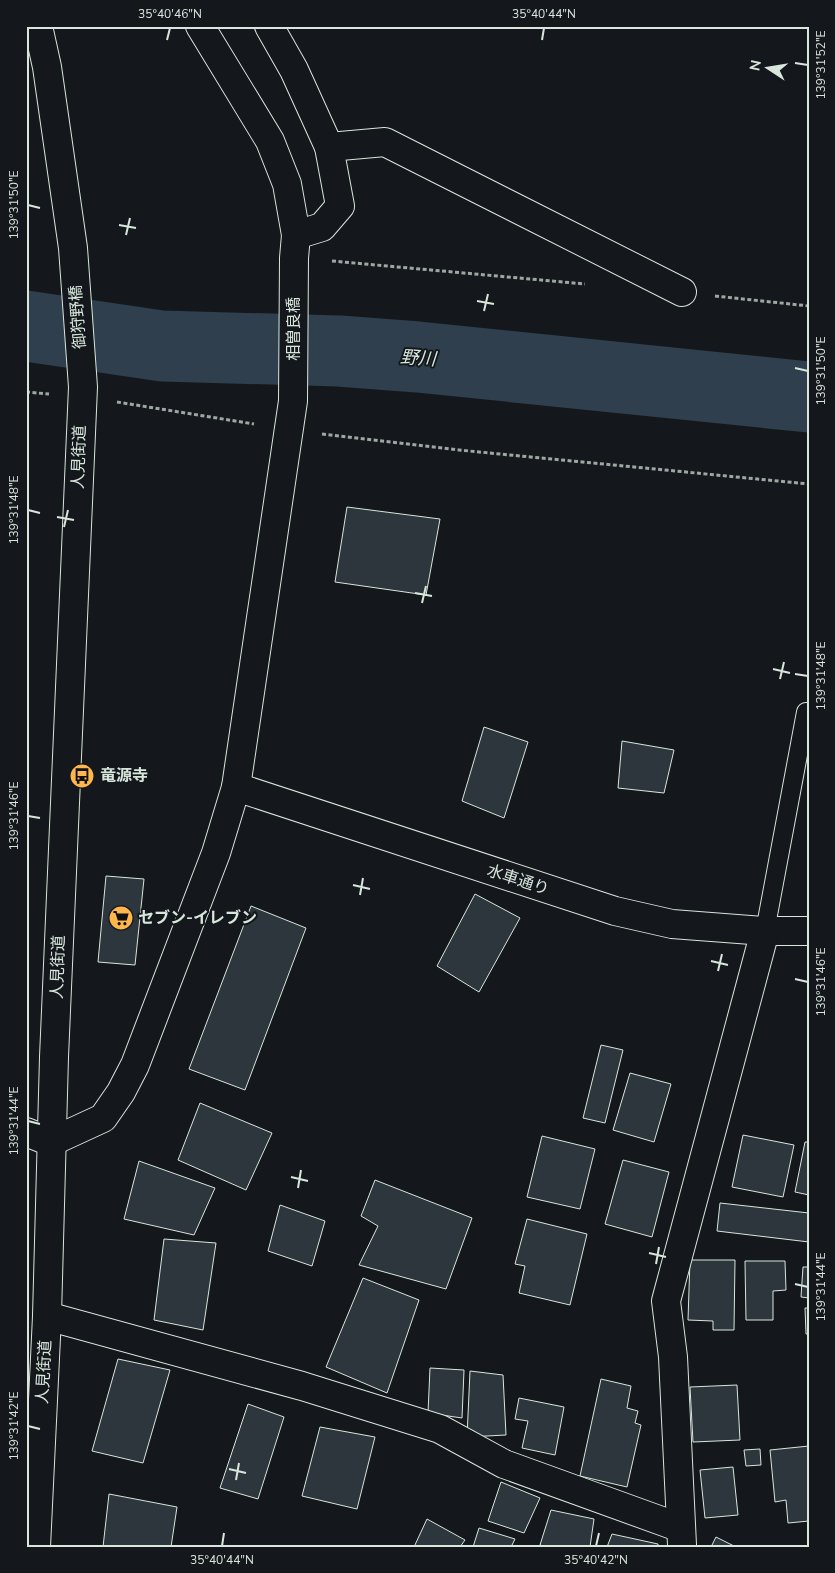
<svg xmlns="http://www.w3.org/2000/svg" width="835" height="1573" font-family="'Nunito Sans','Noto Sans JP',sans-serif">
  <style>
    .lines { fill: none; stroke-linecap: round; stroke-linejoin: round }
    .river { stroke: #2f3f4d; stroke-width: 71 }
    .building { fill: #2c363c; stroke: #d8e6dc }
    .service-casing { stroke: #d8e6dc; stroke-width: 20 }
    .minor-casing { stroke: #d8e6dc; stroke-width: 30 }
    .secondary-casing { stroke: #d8e6dc; stroke-width: 30 }
    .path { stroke: #9da8a2; stroke-width: 3; stroke-dasharray: 4 2.5; stroke-linecap: butt }
    .service { stroke: #14181c; stroke-width: 18 }
    .minor { stroke: #14181c; stroke-width: 28 }
    .secondary { stroke: #14181c; stroke-width: 28 }
    .ticks { fill: none; stroke: #d8e6dc; stroke-width: 2 }
    .labels { text-anchor: middle; dominant-baseline: central; stroke-width: 4; stroke-linejoin: round; paint-order: stroke }
    .street-label { font-size: 16px; fill: #d8e6dc; stroke: #14181c }
    .poi-label { font-size: 16px; font-weight: bold; fill: #d8e6dc; stroke: #14181c; text-anchor: start }
    .water-label { font-size: 18px; font-style: italic; fill: #d8e6dc; stroke: #14181c }
    .neatline { fill: none; stroke: #d8e6dc; stroke-width: 2 }
    .ticks-label { font-size: 12px; text-anchor: middle; fill: #d8e6dc }
  </style>
  <rect width="100%" height="100%" fill="#14181c"/>
  <g class="lines">
    <!-- river -->
    <path class="river" d="M26 326 162 346 339 351 418 357 809 397"/>
  </g>
  <!-- building -->
  <g class="building">
    <path d="M347 507 440 519 426 595 335 582Z"/>
    <path d="M484 727 528 742 504 818 462 801Z"/>
    <path d="M622 741 674 750 664 793 618 788Z"/>
    <path d="M106 876 144 879 135 965 98 962Z"/>
    <path d="M475 894 520 918 479 992 437 966Z"/>
    <path d="M251 906 306 928 245 1090 189 1069Z"/>
    <path d="M601 1045 623 1050 605 1123 583 1118Z"/>
    <path d="M630 1073 671 1084 654 1142 613 1130Z"/>
    <path d="M200 1103 272 1133 246 1190 178 1160Z"/>
    <path d="M743 1135 794 1145 783 1197 732 1187Z"/>
    <path d="M542 1136 595 1149 580 1209 527 1197Z"/>
    <path d="M805 1142H809V1195L795 1192Z"/>
    <path d="M623 1160 669 1172 652 1237 605 1224Z"/>
    <path d="M139 1161 215 1188 194 1235 124 1219Z"/>
    <path d="M375 1180 472 1218 446 1289 359 1265 378 1226 361 1216Z"/>
    <path d="M720 1203 809 1213V1242L717 1231Z"/>
    <path d="M280 1205 325 1221 312 1266 268 1251Z"/>
    <path d="M527 1219 587 1234 570 1305 519 1293 525 1266 515 1264Z"/>
    <path d="M164 1239 216 1243 203 1330 154 1320Z"/>
    <path d="M690 1260H735L734 1330H713V1321L688 1320Z"/>
    <path d="M745 1261H785L786 1290 773 1291V1320H746Z"/>
    <path d="M803 1267H809V1298L801 1297Z"/>
    <path d="M363 1278 419 1300 387 1393 326 1367Z"/>
    <path d="M805 1308H809V1334H806Z"/>
    <path d="M118 1359 170 1370 143 1463 92 1451Z"/>
    <path d="M430 1368 464 1370 462 1418 428 1413Z"/>
    <path d="M470 1371 503 1375 506 1435 467 1437Z"/>
    <path d="M601 1379 631 1386 627 1408 638 1411 635 1423 641 1425 627 1487 580 1476Z"/>
    <path d="M737 1385 740 1440 693 1442 690 1387Z"/>
    <path d="M519 1398 564 1407 555 1455 522 1448 528 1421 515 1419Z"/>
    <path d="M248 1404 284 1417 258 1499 220 1488Z"/>
    <path d="M320 1427 375 1437 357 1509 302 1496Z"/>
    <path d="M809 1446V1521L788 1523 786 1500 775 1502 770 1450Z"/>
    <path d="M760 1449 761 1465 746 1466 744 1450Z"/>
    <path d="M733 1467 738 1515 705 1518 700 1470Z"/>
    <path d="M501 1482 540 1498 524 1533 488 1521Z"/>
    <path d="M109 1494 177 1507 171 1547H103Z"/>
    <path d="M551 1510 594 1519 590 1547H547L540 1545Z"/>
    <path d="M427 1519 465 1540 460 1547H414Z"/>
    <path d="M479 1528 515 1539 511 1547H473Z"/>
    <path d="M612 1534 658 1544V1547H607Z"/>
    <path d="M716 1537 736 1547H711Z"/>
  </g>
  <g class="lines">
    <defs>
      <path id="service" d="M765 931 806 712H809"/>
      <g id="minor">
        <path d="M269 26 294 70 329 147 340 206 322 227 296 235"/>
        <path d="M329 147 385 142 682 292"/>
        <path d="M236 787 615 911 672 924 765 931H809"/>
        <path d="M26 1132 51 1142 103 1118 121 1092 135 1065 216 853 236 787 293 401 294 258 296 235 287 184 270 141 200 26"/>
        <path d="M47 1316 302 1386 440 1429 504 1464 681 1528"/>
        <path d="M682 1545 673 1357 666 1301 765 931"/>
      </g>
      <path id="secondary" d="M36 1547 47 1316 54 1057 83 387 73 248 47 67 38 26"/>
    </defs>
    <!-- service casing -->
    <use href="#service" class="service-casing"/>
    <!-- minor casing -->
    <use href="#minor" class="minor-casing"/>
    <!-- secondary casing -->
    <use href="#secondary" class="secondary-casing"/>
    <!-- path -->
    <g class="path">
      <path d="M332 261 585 284"/>
      <path d="M715 296 809 306"/>
      <path d="M26 392 49 394"/>
      <path d="M117 402 254 424"/>
      <path d="M322 434 459 450 809 484"/>
    </g>
    <!-- service -->
    <use href="#service" class="service"/>
    <!-- minor -->
    <use href="#minor" class="minor"/>
    <!-- secondary -->
    <use href="#secondary" class="secondary"/>
  </g>
  <!-- ticks -->
  <path class="ticks" d="M167 40 170 28M542 40 544 28M795 63 808 65M28 205 40 208M119 225 136 228M126 235 130 218M477 301 494 304M484 311 488 294M795 368 808 371M28 510 40 513M57 517 74 520M64 527 68 510M415 593 432 596M422 603 426 586M773 669 790 673M795 674 808 676M780 679 784 662M28 816 40 818M353 885 370 889M360 895 363 878M711 961 728 965M718 971 722 954M795 979 808 982M28 1121 40 1124M291 1177 308 1181M298 1188 301 1170M649 1253 666 1257M656 1264 659 1247M795 1284 808 1287M28 1426 40 1429M229 1469 246 1473M236 1480 239 1463M222 1546 224 1533M596 1546 599 1533"/>
  <!-- icons -->
  <defs>
    <symbol id="bus-disc" viewBox="-11 -11 22 22"><circle r="9.5" fill="#ffb74d" stroke="#14181c"/><path d="M-5-6H5V4H4V6H2V4H-2V6H-4V4H-5ZM-3.5-4V0h7V-4ZM-3.5 1.2v1.5H-2V1.2ZM2 1.2v1.5H3.5V1.2Z" fill="#111"/></symbol>
    <symbol id="supermarket-disc" viewBox="-11 -11 22 22"><circle r="9.5" fill="#ffb74d" stroke="#14181c"/><path d="M-6-5.5h2.5l.6 2H6L4.5 2H-2.5L-4.4-4H-6ZM-1.5 3.2a1.3 1.3 0 1 0 .1 0ZM3 3.2a1.3 1.3 0 1 0 .1 0Z" fill="#111"/></symbol>
  </defs>
  <g fill-rule="evenodd">
    <use href="#bus-disc" x="68" y="762" width="28" height="28"/>
    <use href="#supermarket-disc" x="107" y="904" width="28" height="28"/>
  </g>
  <g class="labels">
    <!-- street labels -->
    <g class="street-label">
      <text transform="translate(78 317) rotate(-94)">御狩野橋</text>
      <text transform="translate(294 329) rotate(-90)">相曽良橋</text>
      <text transform="translate(79 457) rotate(-88)">人見街道</text>
      <text transform="translate(518 880) rotate(18)">水車通り</text>
      <text transform="translate(58 967) rotate(-88)">人見街道</text>
      <text transform="translate(44 1372) rotate(-87)">人見街道</text>
    </g>
    <!-- poi labels -->
    <g class="poi-label">
      <text x="100" y="776">竜源寺</text>
      <text x="138" y="918">セブン-イレブン</text>
    </g>
    <!-- water labels -->
    <g class="water-label">
      <text transform="translate(418 358) rotate(4)">野川</text>
    </g>
  </g>
  <!-- border -->
  <rect width="835" height="1573" fill="none" stroke="#14181c" stroke-width="55"/>
  <!-- north arrow -->
  <g transform="translate(768 68) rotate(282)" stroke="#14181c" stroke-width="4" paint-order="stroke">
  <path d="M0-4L9 19L0 12L-9 19Z" fill="#d8e6dc"/>
  <text y="-8" font-size="14" font-weight="bold" text-anchor="middle" fill="#d8e6dc">N</text>
  </g>
  <rect x="28" y="28" width="780" height="1518" class="neatline"/>
  <g class="ticks-label">
    <text x="170" y="18">35°40'46"N</text>
    <text x="544" y="18">35°40'44"N</text>
    <text transform="translate(821 65) rotate(-90)" y="4">139°31'52"E</text>
    <text transform="translate(14 205) rotate(-90)" y="4">139°31'50"E</text>
    <text transform="translate(821 371) rotate(-90)" y="4">139°31'50"E</text>
    <text transform="translate(14 510) rotate(-90)" y="4">139°31'48"E</text>
    <text transform="translate(821 676) rotate(-90)" y="4">139°31'48"E</text>
    <text transform="translate(14 816) rotate(-90)" y="4">139°31'46"E</text>
    <text transform="translate(821 982) rotate(-90)" y="4">139°31'46"E</text>
    <text transform="translate(14 1121) rotate(-90)" y="4">139°31'44"E</text>
    <text transform="translate(821 1287) rotate(-90)" y="4">139°31'44"E</text>
    <text transform="translate(14 1426) rotate(-90)" y="4">139°31'42"E</text>
    <text x="222" y="1564">35°40'44"N</text>
    <text x="596" y="1564">35°40'42"N</text>
  </g>
</svg>
